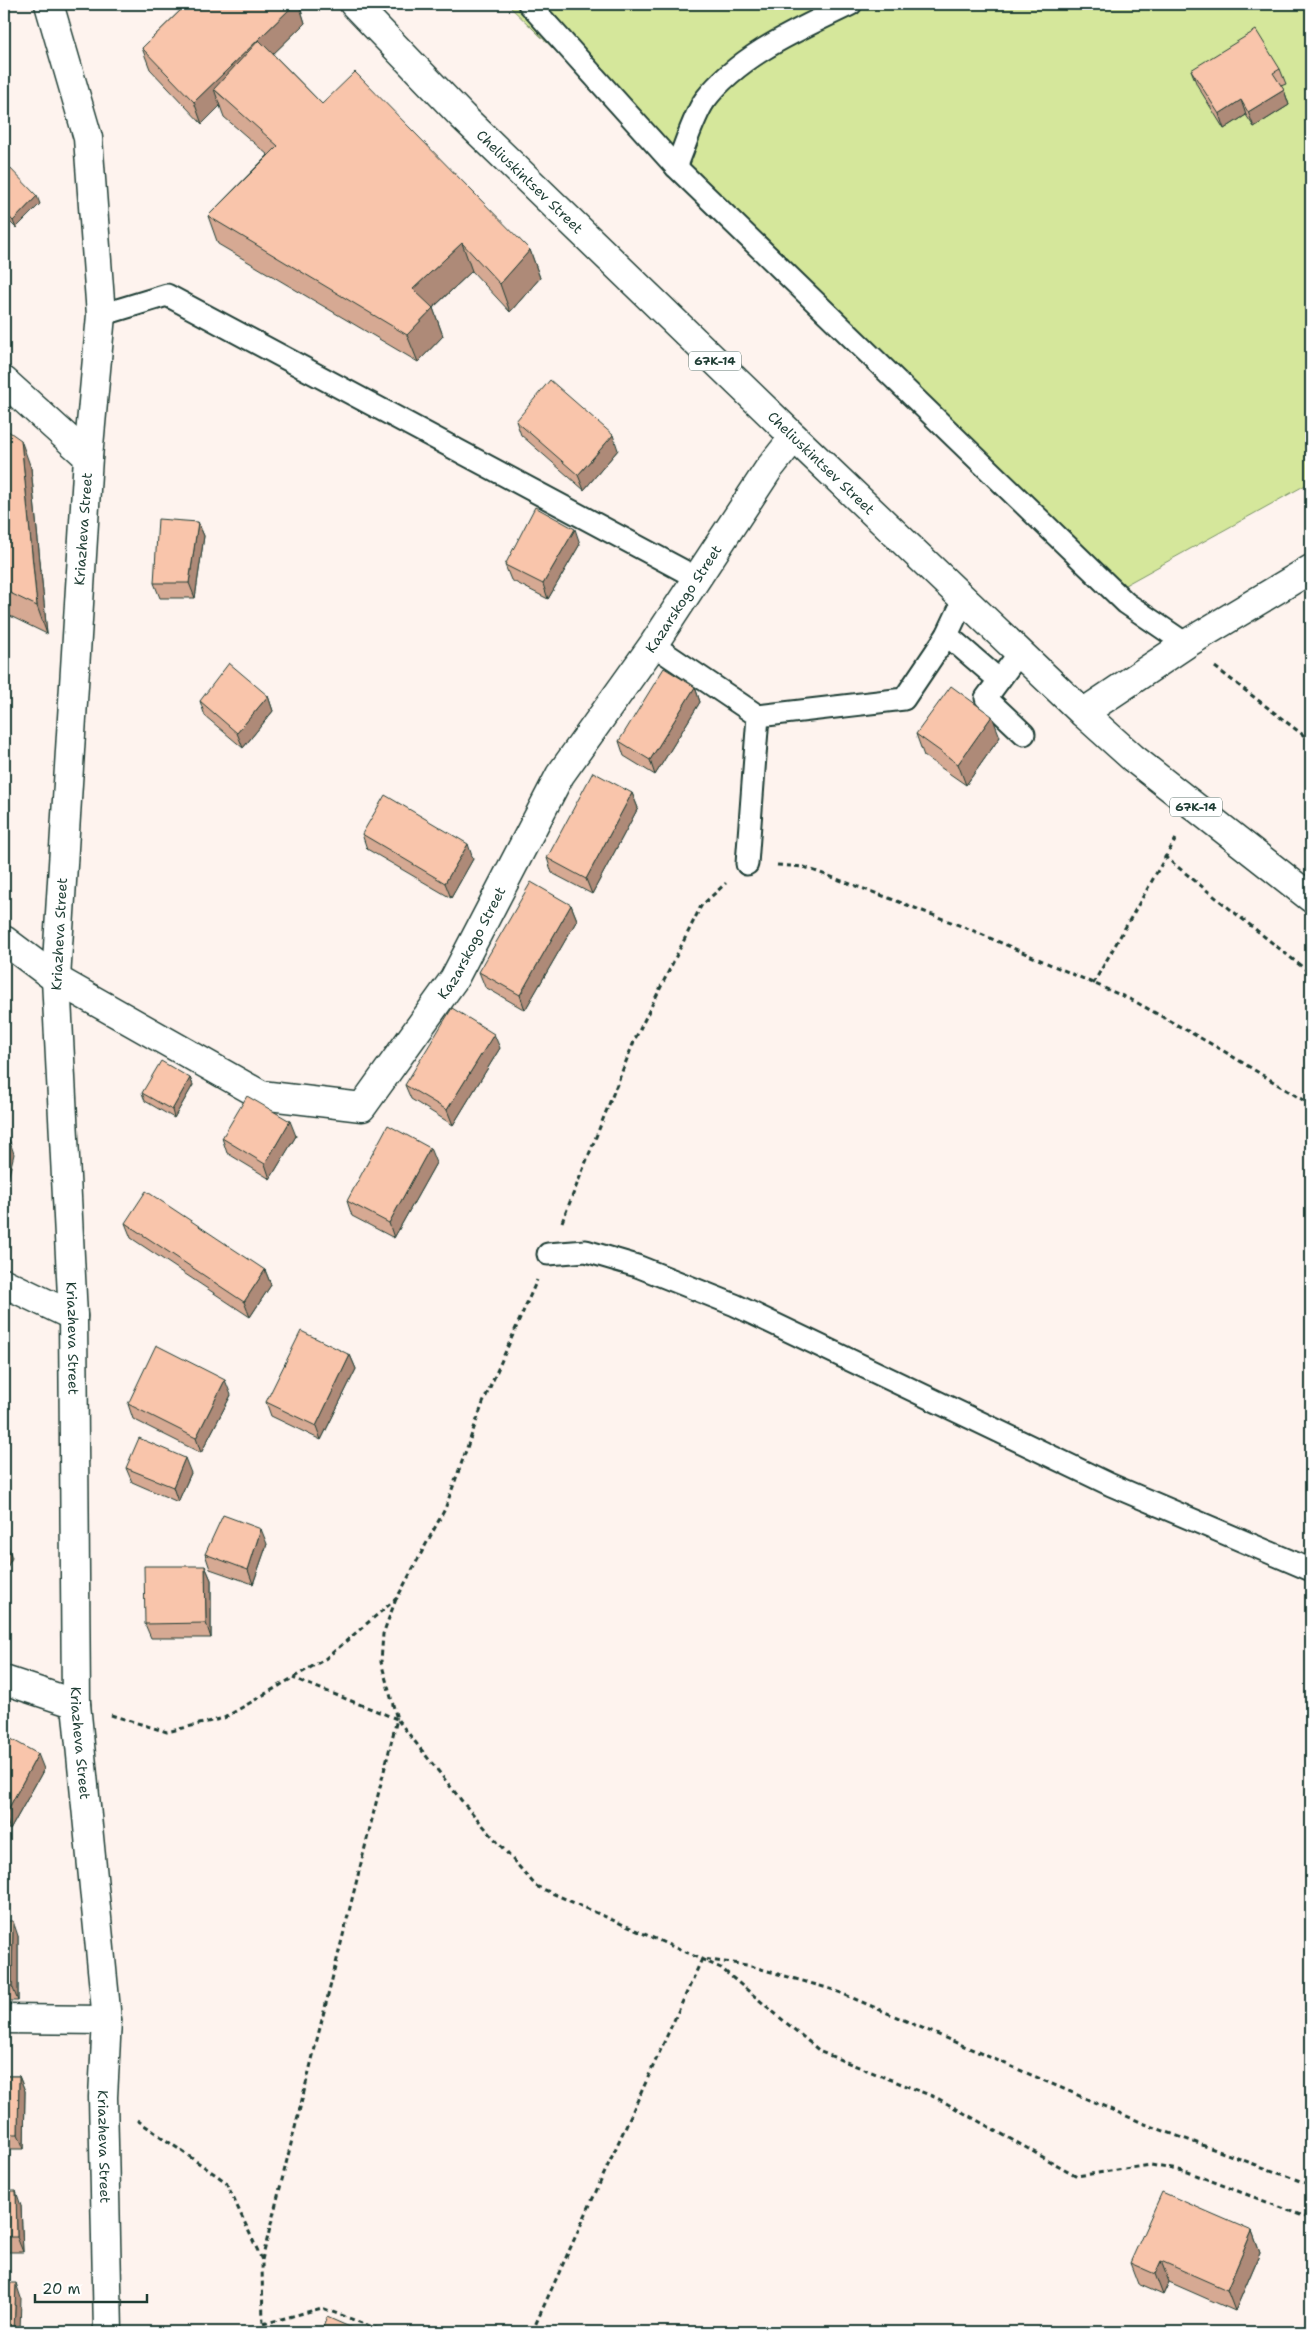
<svg xmlns="http://www.w3.org/2000/svg" width="1315" height="2336" font-family="'Shantell Sans',sans-serif">
  <style>
    .green { fill: #d5e79b; stroke: #7a9268 }
    .lines { fill: none; stroke-linecap: round; stroke-linejoin: round }
    .lane-casing { stroke: #1f3d34; stroke-width: 25 }
    .street-casing { stroke: #1f3d34; stroke-width: 31 }
    .primary-casing { stroke: #1f3d34; stroke-width: 31 }
    .path { stroke: #1f3d34; stroke-width: 3; stroke-dasharray: 5 4; stroke-linecap: butt }
    .lane { stroke: #fff; stroke-width: 21 }
    .street { stroke: #fff; stroke-width: 28 }
    .primary { stroke: #fff; stroke-width: 28 }
    .wall { fill: #d6a993; stroke: #1f3d34 }
    .shaded-wall { fill: #ae8a78; stroke: #1f3d34 }
    .building { fill: #f9c5ab; stroke: #1f3d34 }
    .labels { text-anchor: middle; dominant-baseline: central; stroke-width: 4; stroke-linejoin: round; paint-order: stroke }
    .shield { fill: #fff; stroke: #627771; stroke-width: 1 }
    .shield-label { font-size: 12px; font-weight: bold; fill: #1f3d34 }
    .street-label { font-size: 14px; fill: #1f3d34; stroke: #fff }
  </style>
  <rect width="100%" height="100%" fill="#fef3ee"/>
  <filter id="ink" filterUnits="userSpaceOnUse"><feTurbulence type="fractalNoise" baseFrequency=".02" numOctaves="2"/><feDisplacementMap in="SourceGraphic" scale="10" xChannelSelector="R" yChannelSelector="G"/><feConvolveMatrix kernelMatrix="1 2 1 2 8 2 1 2 1" color-interpolation-filters="sRGB"/></filter>
  <g filter="url(#ink)">
    <!-- green -->
    <path class="green" d="M507 4H1311V482L1116 590Z"/>
    <g class="lines">
      <defs>
        <g id="lane">
          <path d="M529 4 676 167 1126 603 1186 644"/>
          <path d="M676 167C684 149 694 115 705 100 740 54 800 29 851 4"/>
          <path d="M101 315 167 295 697 578"/>
          <path d="M947 635 999 680"/>
          <path d="M653 645 758 716 747 864"/>
          <path d="M1020 652 986 698 1024 734"/>
          <path d="M758 716 904 699 947 635 964 599"/>
          <path d="M548 1254 586 1251 637 1266 735 1305 1111 1485 1311 1570"/>
        </g>
        <g id="street">
          <path d="M49 4 88 138 101 315 88 457"/>
          <path id="s1" d="M4 381 88 457 56 979 73 1316 76 1704 107 2020 103 2097 108 2332"/>
          <path d="M1083 713 1186 644 1311 569"/>
          <path id="s2" d="M4 940 56 979 261 1095 362 1107 454 979 560 775 653 645 768 470 794 437"/>
          <path d="M4 1283 73 1316"/>
          <path d="M4 1680 76 1704"/>
          <path d="M4 2019 107 2020"/>
        </g>
        <g id="primary">
          <path id="s3" d="M354 4 463 117 794 437 1083 713 1133 758 1311 898"/>
        </g>
      </defs>
      <!-- lane casing -->
      <use href="#lane" class="lane-casing"/>
      <!-- street casing -->
      <use href="#street" class="street-casing"/>
      <!-- primary casing -->
      <use href="#primary" class="primary-casing"/>
      <!-- path -->
      <g class="path">
        <path d="M1215 667 1311 741"/>
        <path d="M1164 856 1311 974"/>
        <path d="M777 865 804 867 897 901 974 931 1134 1001 1222 1050 1311 1105"/>
        <path d="M1093 984 1177 837"/>
        <path d="M562 1222 635 1039 701 906 726 883"/>
        <path d="M396 1599 383 1634 381 1662 397 1719 465 1805 536 1886 721 1968 821 2052 937 2098 1077 2176 1151 2165 1188 2172 1311 2219"/>
        <path d="M111 1715 167 1732 224 1718 325 1659 397 1598 445 1509 483 1403 537 1280"/>
        <path d="M137 2120 226 2182 262 2260 263 2332"/>
        <path d="M262 2260 397 1719 293 1678"/>
        <path d="M263 2324 322 2308 386 2332"/>
        <path d="M532 2332 702 1959 747 1965 834 1990 1145 2124 1311 2185"/>
      </g>
      <!-- lane -->
      <use href="#lane" class="lane"/>
      <!-- street -->
      <use href="#street" class="street"/>
      <!-- primary -->
      <use href="#primary" class="primary"/>
    </g>
    <!-- wall -->
    <g class="wall">
      <path d="M187 4H299L305 23 273 54 322 104 530 250 540 278 510 312 472 271 433 308 443 336 418 362 218 244 208 216 268 155 224 117 220 106 202 124 150 69 142 48Z"/>
      <path d="M1280 69 1286 84 1281 86 1284 90 1289 105 1254 127 1246 115 1224 129 1197 85 1191 70Z"/>
      <path d="M4 164 40 204 16 228 4 216Z"/>
      <path d="M516 421 618 450 584 490 521 435Z"/>
      <path d="M4 428 31 468 47 634 4 613Z"/>
      <path d="M198 522 204 536 195 598H160L154 583Z"/>
      <path d="M580 544 548 599 511 580 505 565Z"/>
      <path d="M695 687 700 702 655 775 624 756 619 741Z"/>
      <path d="M268 696 273 711 243 748 205 716 200 701Z"/>
      <path d="M916 734 1000 737 966 785 924 756Z"/>
      <path d="M632 793 638 808 592 894 552 873 547 858Z"/>
      <path d="M362 834 473 859 451 898 367 849Z"/>
      <path d="M571 905 577 920 525 1010 485 987 479 972Z"/>
      <path d="M500 1048 453 1125 411 1099 405 1085Z"/>
      <path d="M190 1078 193 1085 174 1118 145 1101 142 1093Z"/>
      <path d="M296 1136 270 1179 227 1153 222 1138Z"/>
      <path d="M436 1163 394 1238 352 1216 347 1201Z"/>
      <path d="M125 1223 265 1270 271 1285 250 1317 131 1238Z"/>
      <path d="M350 1355 356 1369 321 1440 271 1416 266 1402Z"/>
      <path d="M231 1395 201 1453 133 1419 128 1404Z"/>
      <path d="M126 1468 191 1473 178 1502 132 1482Z"/>
      <path d="M267 1544 253 1584 210 1569 205 1554Z"/>
      <path d="M205 1566 211 1580V1638H151L145 1624Z"/>
      <path d="M4 1735 44 1769 10 1830 4 1826Z"/>
      <path d="M4 1921 18 1936V2001H4Z"/>
      <path d="M4 2076H19L25 2091 24 2149H4Z"/>
      <path d="M4 2191 21 2206 23 2252H4Z"/>
      <path d="M1252 2231 1260 2253 1235 2311 1169 2282 1163 2295 1138 2284 1130 2263Z"/>
    </g>
    <!-- shaded-wall -->
    <g class="shaded-wall">
      <path d="M295 4H299L305 23 226 100 214 89 220 106 202 124 194 102Z"/>
      <path d="M1284 90 1289 105 1254 127 1248 112Z"/>
      <path d="M1241 100 1246 115 1224 129 1219 114Z"/>
      <path d="M37 196 40 204 16 228 13 221Z"/>
      <path d="M462 243 472 271 424 316 413 289Z"/>
      <path d="M530 250 540 278 510 312 500 284Z"/>
      <path d="M433 308 443 336 418 362 407 335Z"/>
      <path d="M613 435 618 450 584 490 578 475Z"/>
      <path d="M21 440 31 468 47 634 37 606Z"/>
      <path d="M198 522 204 536 195 598 189 583Z"/>
      <path d="M575 529 580 544 548 599 543 584Z"/>
      <path d="M695 687 700 702 655 775 650 760Z"/>
      <path d="M268 696 273 711 243 748 237 733Z"/>
      <path d="M992 716 1000 737 966 785 958 764Z"/>
      <path d="M632 793 638 808 592 894 586 879Z"/>
      <path d="M468 844 473 859 451 898 445 883Z"/>
      <path d="M571 905 577 920 525 1010 520 995Z"/>
      <path d="M494 1034 500 1048 453 1125 447 1110Z"/>
      <path d="M190 1078 193 1085 174 1118 172 1110Z"/>
      <path d="M290 1121 296 1136 270 1179 265 1164Z"/>
      <path d="M9 1139 14 1154 4 1196V1159Z"/>
      <path d="M430 1148 436 1163 394 1238 389 1223Z"/>
      <path d="M265 1270 271 1285 250 1317 244 1302Z"/>
      <path d="M350 1355 356 1369 321 1440 316 1426Z"/>
      <path d="M225 1380 231 1395 201 1453 196 1438Z"/>
      <path d="M185 1458 191 1473 178 1502 173 1487Z"/>
      <path d="M261 1529 267 1544 253 1584 248 1570Z"/>
      <path d="M7 1544 12 1558 4 1573V1549Z"/>
      <path d="M205 1566 211 1580V1638L206 1623Z"/>
      <path d="M38 1754 44 1769 10 1830 5 1815Z"/>
      <path d="M13 1921 18 1936V2001L12 1986Z"/>
      <path d="M19 2076 25 2091 24 2149 18 2134Z"/>
      <path d="M16 2191 21 2206 23 2252 17 2237Z"/>
      <path d="M1252 2231 1260 2253 1235 2311 1227 2290Z"/>
      <path d="M1161 2261 1169 2282 1163 2295 1155 2274Z"/>
      <path d="M16 2283 21 2298 20 2332H14Z"/>
    </g>
    <!-- building -->
    <g class="building">
      <path d="M187 4H295L194 102 142 48Z"/>
      <path d="M1256 30 1280 69 1273 73 1284 90 1248 112 1241 100 1219 114 1191 70Z"/>
      <path d="M259 40 322 104 355 72 530 250 500 284 462 243 413 289 433 308 407 335 208 216 278 146 214 89Z"/>
      <path d="M5 163 37 196 13 221 4 211V164Z"/>
      <path d="M550 380 613 435 578 475 516 421Z"/>
      <path d="M4 428 21 440 37 606 4 590Z"/>
      <path d="M535 507 575 529 543 584 505 565Z"/>
      <path d="M158 519 198 522 189 583H154Z"/>
      <path d="M229 663 268 696 237 733 200 701Z"/>
      <path d="M664 668 695 687 650 760 619 741Z"/>
      <path d="M951 686 992 716 958 764 916 734Z"/>
      <path d="M593 772 632 793 586 879 547 858Z"/>
      <path d="M385 795 468 844 445 883 362 834Z"/>
      <path d="M531 882 571 905 520 995 479 972Z"/>
      <path d="M452 1008 494 1034 447 1110 405 1085Z"/>
      <path d="M161 1061 190 1078 172 1110 142 1093Z"/>
      <path d="M247 1096 290 1121 265 1164 222 1138Z"/>
      <path d="M388 1125 430 1148 389 1223 347 1201Z"/>
      <path d="M4 1138 9 1139 4 1159Z"/>
      <path d="M146 1191 265 1270 244 1302 125 1223Z"/>
      <path d="M301 1331 350 1355 316 1426 266 1402Z"/>
      <path d="M156 1345 225 1380 196 1438 128 1404Z"/>
      <path d="M139 1438 185 1458 173 1487 126 1468Z"/>
      <path d="M223 1515 261 1529 248 1570 205 1554Z"/>
      <path d="M4 1542 7 1544 4 1549Z"/>
      <path d="M144 1566H205L206 1623 145 1624Z"/>
      <path d="M4 1735 38 1754 5 1815 4 1814Z"/>
      <path d="M4 1921H13L12 1986H4Z"/>
      <path d="M4 2076H19L18 2134H4Z"/>
      <path d="M4 2191H16L17 2237H4Z"/>
      <path d="M1162 2192 1252 2231 1227 2290 1161 2261 1155 2274 1130 2263Z"/>
      <path d="M4 2283H16L14 2332H4Z"/>
      <path d="M327 2317 361 2332H321Z"/>
    </g>
  </g>
  <g class="labels">
    <!-- shield labels -->
    <g class="shield">
      <rect x="689" y="351.5" width="52" height="19" rx="4"/>
      <rect x="1170" y="797.5" width="52" height="19" rx="4"/>
    </g>
    <g class="shield-label">
      <text x="715" y="361">67К-14</text>
      <text x="1196" y="807">67К-14</text>
    </g>
    <!-- street labels -->
    <g class="street-label">
      <text stroke="none"><textPath href="#s3" startOffset="250">Cheliuskintsev Street</textPath></text>
      <text stroke="none"><textPath href="#s3" startOffset="655">Cheliuskintsev Street</textPath></text>
      <text transform="translate(83 529) rotate(-86)">Kriazheva Street</text>
      <text stroke="none"><textPath href="#s2" startOffset="1005">Kazarskogo Street</textPath></text>
      <text transform="translate(59 934) rotate(-87)">Kriazheva Street</text>
      <text stroke="none"><textPath href="#s2" startOffset="600">Kazarskogo Street</textPath></text>
      <text stroke="none"><textPath href="#s1" startOffset="996">Kriazheva Street</textPath></text>
      <text stroke="none"><textPath href="#s1" startOffset="1401">Kriazheva Street</textPath></text>
      <text stroke="none"><textPath href="#s1" startOffset="1806">Kriazheva Street</textPath></text>
    </g>
  </g>
  <!-- margin -->
  <rect width="1315" height="2336" fill="none" stroke="#fff" stroke-width="20"/>
  <rect x="10" y="10" width="1295" height="2316" fill="none" stroke="#1f3d34" stroke-width="2" filter="url(#ink)"/>
  <!-- scale -->
  <path d="M35 2294v8h112v-8" fill="none" stroke="#1f3d34" stroke-width="2.5"/>
  <text x="42" y="2294" font-size="15" fill="#1f3d34" stroke="#ffffff" stroke-width="4" paint-order="stroke">20 m</text>
</svg>
